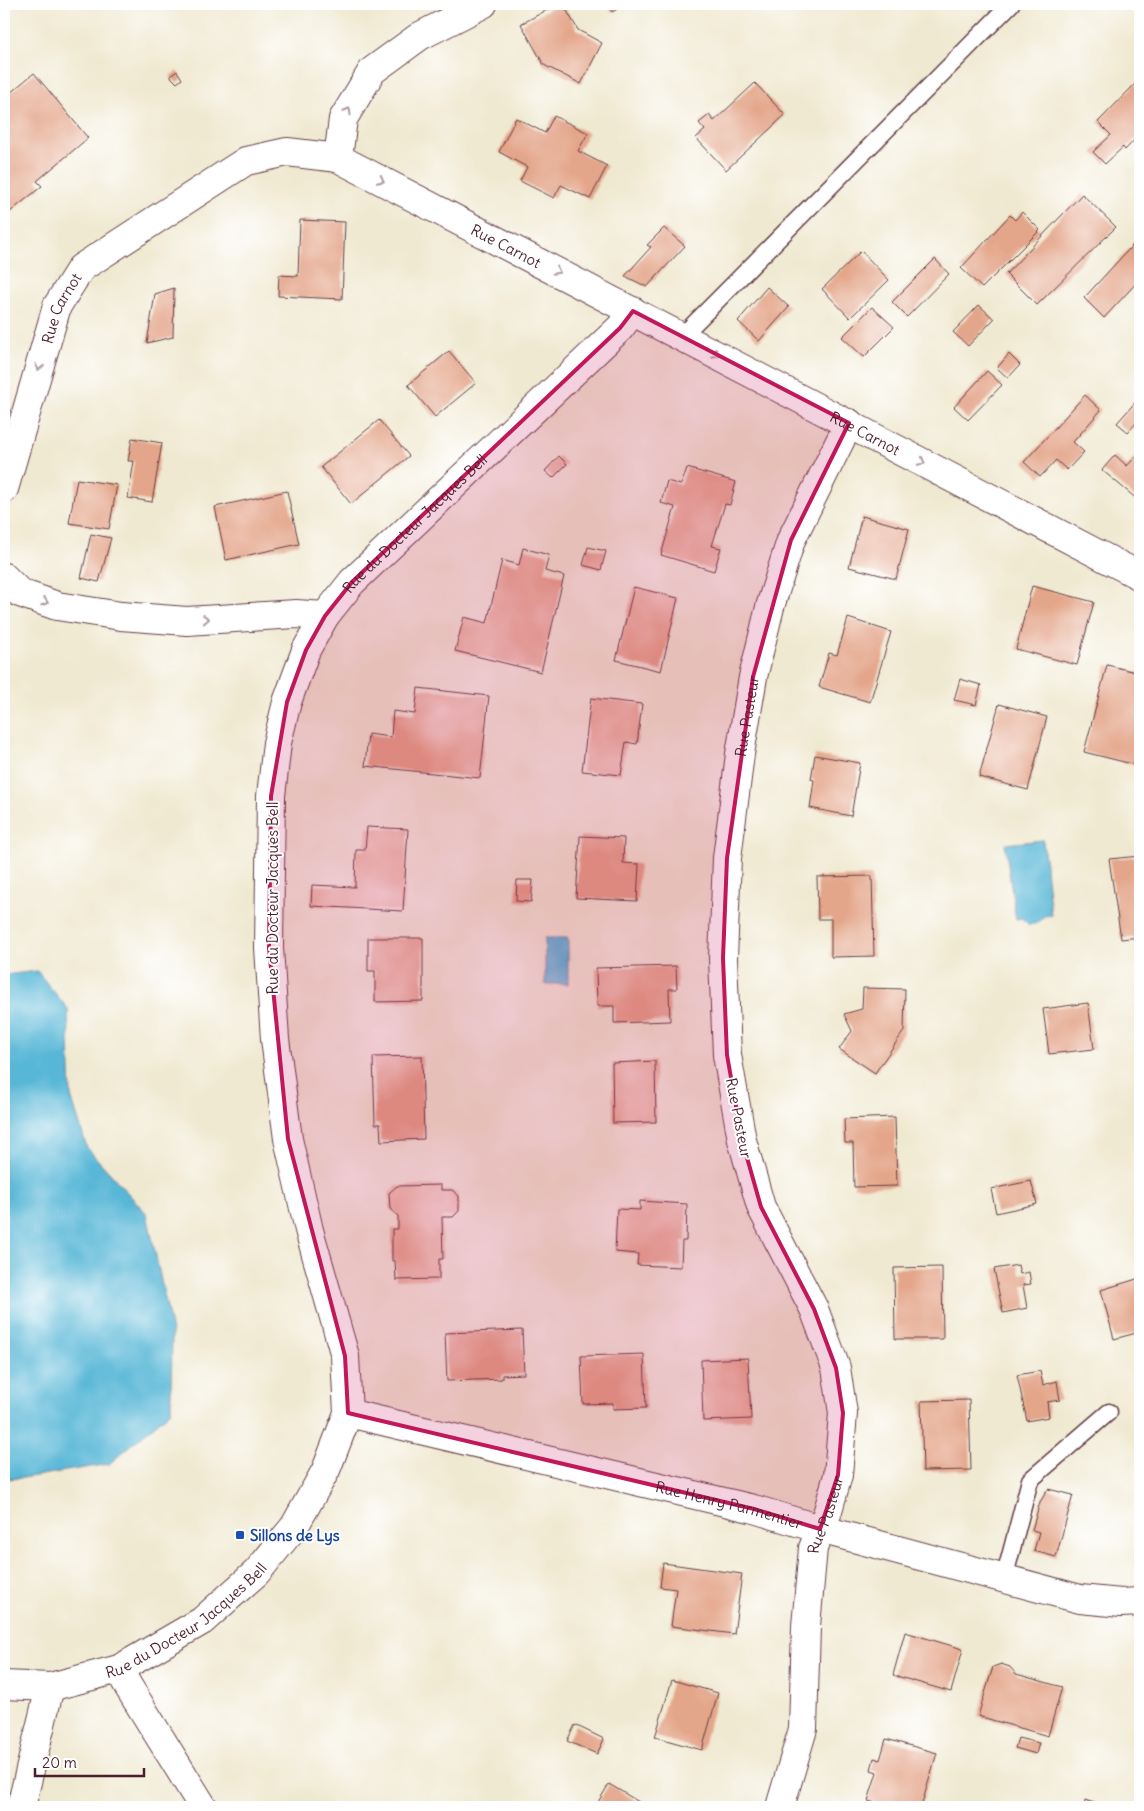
<svg xmlns="http://www.w3.org/2000/svg" width="1144" height="1811" font-family="Delius,sans-serif">
  <style>
    .water { fill: #59b7d7; stroke: #526b81 }
    .building { fill: #e4a68a }
    .lines { fill: none; stroke-linecap: round; stroke-linejoin: round }
    .lane-casing { stroke: #633d44; stroke-width: 19 }
    .street-casing { stroke: #633d44; stroke-width: 30 }
    .lane { stroke: #fff; stroke-width: 16 }
    .street { stroke: #fff; stroke-width: 28 }
    .oneway { stroke: #ae9aa0 }
    .marked { fill: #c2185b; fill-opacity: 0.2; stroke: #c2185b; stroke-width: 4; stroke-linejoin: round }
    .transit-dot { fill: #1a4fb4; stroke: #fff; stroke-width: 2 }
    .labels { text-anchor: middle; dominant-baseline: central; stroke-width: 4; stroke-linejoin: round; paint-order: stroke }
    .street-label { font-size: 15px; fill: #4a1f2b; stroke: #fff }
    .transit-label { font-size: 15px; font-weight: bold; fill: #164399; stroke: #fff; text-anchor: start }
  </style>
  <rect width="100%" height="100%" fill="#fff"/>
  <filter id="ink" filterUnits="userSpaceOnUse"><feTurbulence type="fractalNoise" baseFrequency=".02" numOctaves="2"/><feDisplacementMap in="SourceGraphic" scale="10" xChannelSelector="R" yChannelSelector="G"/><feConvolveMatrix kernelMatrix="1 2 1 2 8 2 1 2 1" color-interpolation-filters="sRGB"/></filter>
  <filter id="wash" filterUnits="userSpaceOnUse"><feTurbulence type="fractalNoise" baseFrequency=".0096" numOctaves="4" result="noise"/><feDisplacementMap in="SourceGraphic" scale="20" xChannelSelector="R" yChannelSelector="G"/><feGaussianBlur stdDeviation="1.12" result="paint"/><feColorMatrix in="noise" values="0 0 0 0 0 0 0 0 0 0 0 0 0 0 0 0 0 1.4 0 .05"/><feComposite in="paint" operator="in"/></filter>
  <g filter="url(#wash)">
    <rect width="100%" height="100%" fill="#f0e9d1"/>
    <!-- water -->
    <g class="water">
      <path d="M1043 840 1051 915 1044 916 1037 923 1029 925 1022 918 1016 919 1005 844Z"/>
      <rect x="545" y="938" width="23" height="46"/>
      <path d="M37 971 68 1009 71 1096 87 1148 147 1214 172 1332 171 1411 109 1464 23 1478 4 1479V975Z"/>
    </g>
    <g id="blocks">
      <!-- building -->
      <g class="building">
        <path d="M558 4H563L578 30 602 43 581 84 544 65 521 24Z"/>
        <path d="M607 4H626L612 12Z"/>
        <path d="M177 71 182 79 177 83 170 76Z"/>
        <path d="M34 73 88 138 37 181 42 186 4 217V98Z"/>
        <path d="M755 83 785 115 726 170 696 138 705 130 699 123 709 115 714 121Z"/>
        <path d="M1135 84 1140 89V134L1125 150 1123 147 1105 164 1093 152 1111 135 1098 122Z"/>
        <path d="M554 116 588 133 578 151 607 166 590 199 561 185 554 198 520 181 527 167 499 152 516 118 545 133Z"/>
        <path d="M1082 194 1116 227 1037 305 1006 274Z"/>
        <path d="M1022 212 1040 230 982 288 961 268 1010 215 1015 220Z"/>
        <path d="M300 220 345 222 342 299 278 296 279 275 298 276Z"/>
        <path d="M664 228 685 246 647 287 625 276 651 247 647 245Z"/>
        <path d="M1140 237V279L1104 318 1084 298Z"/>
        <path d="M861 251 889 280 850 318 822 289Z"/>
        <path d="M935 259 949 274 907 317 892 302Z"/>
        <path d="M767 287 789 307 759 341 738 321Z"/>
        <path d="M174 288 173 337 147 343 155 294Z"/>
        <path d="M979 305 994 319 968 346 953 332Z"/>
        <path d="M872 307 894 327 864 357 842 337Z"/>
        <path d="M449 351 476 383 435 417 408 385Z"/>
        <path d="M1009 354 1020 365 1008 378 997 368Z"/>
        <path d="M987 371 1002 385 968 420 954 407Z"/>
        <path d="M1085 395 1101 410 1073 442 1084 452 1067 470 1056 460 1040 477 1024 462Z"/>
        <path d="M1139 398 1140 419 1128 432 1117 423Z"/>
        <path d="M379 420 409 456 351 504 321 467Z"/>
        <path d="M132 438 162 443 152 502 128 498 134 461H128Z"/>
        <path d="M1140 452V497L1138 500 1102 470 1115 455 1127 466Z"/>
        <path d="M559 456 567 464 553 478 545 471Z"/>
        <path d="M687 468 736 482 730 505 725 504 712 546 721 548 714 571 661 555 675 507 661 503 667 481 681 485Z"/>
        <path d="M77 479 117 485 109 529 69 523Z"/>
        <path d="M287 491 299 544 226 560 215 507Z"/>
        <path d="M862 516 909 529 896 579 849 567Z"/>
        <path d="M91 534 111 538 99 582 81 578Z"/>
        <path d="M588 547 606 551 601 570 583 565Z"/>
        <path d="M523 548 549 555 545 571 564 576 541 672 455 651 464 617 487 623 502 560 519 565Z"/>
        <path d="M1032 586 1094 602 1077 665 1016 649Z"/>
        <path d="M634 587 678 598 661 671 616 660Z"/>
        <path d="M848 618 891 632 870 702 819 687 829 653 837 655Z"/>
        <path d="M1107 665 1140 673V766L1084 752Z"/>
        <path d="M960 679 981 685 976 705 954 700Z"/>
        <path d="M418 688 489 696 480 778 365 766 368 734 391 737 393 711 415 714Z"/>
        <path d="M591 698 642 704 637 744 626 742 621 775 582 771Z"/>
        <path d="M999 704 1047 717 1028 790 979 777Z"/>
        <path d="M815 755 860 763 851 816 810 808 814 780 811 779Z"/>
        <path d="M367 827 408 829 403 911 311 906 312 885 355 887 356 850H365Z"/>
        <path d="M580 836 624 838 623 863 639 864 637 901 576 898Z"/>
        <path d="M1140 856V937L1121 939 1109 859Z"/>
        <path d="M872 876 874 956 831 957V919H818L817 877Z"/>
        <path d="M517 880H533L531 902 516 901Z"/>
        <path d="M368 938H423V1001L375 1002V971H368Z"/>
        <path d="M676 966 677 989H669L670 1021 614 1023V1006H597L596 968Z"/>
        <path d="M863 988 905 989 904 1031 875 1073 839 1049 852 1031 844 1014 862 1009Z"/>
        <path d="M1088 1003 1094 1049 1049 1054 1043 1009Z"/>
        <path d="M422 1056 424 1139 381 1141 380 1124H375L373 1057Z"/>
        <path d="M655 1061 656 1122 613 1123 612 1063Z"/>
        <path d="M895 1117 897 1186 854 1187 853 1143H845L844 1119Z"/>
        <path d="M1031 1181 1037 1204 996 1213 991 1189Z"/>
        <path d="M441 1185V1190H452L459 1196V1211L453 1217H442L443 1259H439V1279L396 1280 395 1261H392V1229H398V1216L390 1209 389 1193 397 1186Z"/>
        <path d="M640 1201 687 1204 686 1241H682L681 1267 637 1265 638 1254 615 1252 617 1209 640 1210Z"/>
        <path d="M1018 1265 1020 1274 1029 1272 1031 1284 1023 1285 1027 1308 1003 1313 994 1269Z"/>
        <path d="M942 1267 943 1339H895L894 1268Z"/>
        <path d="M1140 1278V1332L1114 1339 1101 1290Z"/>
        <path d="M522 1330 524 1374 502 1375V1379L447 1381 445 1333Z"/>
        <path d="M644 1354 646 1408 613 1409V1403L583 1404 581 1356Z"/>
        <path d="M748 1358 751 1419 703 1421 701 1360Z"/>
        <path d="M1040 1371 1043 1385 1057 1381 1060 1400 1047 1402 1049 1417 1027 1421 1017 1375Z"/>
        <path d="M969 1400 971 1470 923 1471 921 1401Z"/>
        <path d="M1048 1489 1073 1495 1056 1557 1034 1551 1039 1532 1032 1530 1040 1502Z"/>
        <path d="M663 1563 742 1574 734 1634 671 1626 676 1589 660 1587Z"/>
        <path d="M905 1632 963 1649 951 1692 893 1675Z"/>
        <path d="M1001 1664 1010 1667 1016 1674 1062 1687 1048 1736 978 1716 993 1667Z"/>
        <path d="M672 1680 718 1693 702 1750 655 1737Z"/>
        <path d="M575 1725 604 1739 597 1754 567 1741Z"/>
        <path d="M1018 1738 1039 1743 1036 1754 1015 1748Z"/>
        <path d="M886 1739 937 1753 921 1807H890L868 1801 877 1772 871 1770 874 1758 880 1760Z"/>
        <path d="M609 1784 644 1805 642 1807H595Z"/>
        <path d="M1086 1800 1105 1807H1084Z"/>
      </g>
    </g>
  </g>
  <g filter="url(#ink)">
    <use href="#blocks" fill-opacity="0" stroke="#633d44" stroke-width="1"/>
    <g class="lines">
      <defs>
        <g id="lane">
          <path d="M682 336 1011 4"/>
          <path d="M1004 1579 1030 1480 1109 1412"/>
        </g>
        <g id="street">
          <path d="M338 158 343 119 372 71 420 36 483 4"/>
          <path id="s1" d="M4 489 57 306 81 268 246 161 287 152 338 158 1140 576"/>
          <path d="M4 577 20 593 57 606 121 616 187 621 296 614 325 616"/>
          <path id="s2" d="M348 1413 754 1509 820 1529 1080 1599 1121 1603 1140 1602"/>
          <path d="M119 1669 128 1686 203 1807"/>
          <path id="s3" d="M4 1685 50 1687 119 1669 202 1621 257 1572 294 1527 326 1470 348 1413 345 1356 309 1230 288 1139 275 1039 269 948 271 796 277 743 287 702 306 650 325 616 352 582 620 328 633 311"/>
          <path d="M21 1807 50 1687"/>
          <path id="s4" d="M780 1807 803 1729 806 1626 813 1548 827 1514 838 1475 843 1413 836 1368 814 1309 761 1207 742 1140 727 1055 723 958 727 858 740 754 753 677 770 607 791 540 849 423"/>
        </g>
      </defs>
      <!-- lane casing -->
      <use href="#lane" class="lane-casing"/>
      <!-- street casing -->
      <use href="#street" class="street-casing"/>
      <!-- lane -->
      <use href="#lane" class="lane"/>
      <!-- street -->
      <use href="#street" class="street"/>
    </g>
    <!-- one-way arrows -->
    <defs><path id="oneway-chevron" d="M-2-3.5L2.5 0L-2 3.5" fill="none" stroke-width="1.6" stroke-linecap="round" stroke-linejoin="round" transform="scale(1.25)"/></defs>
    <g class="oneway">
      <use href="#oneway-chevron" transform="translate(348 111) rotate(-60)"/>
      <use href="#oneway-chevron" transform="translate(381 180) rotate(27)"/>
      <use href="#oneway-chevron" transform="translate(557 271) rotate(27)"/>
      <use href="#oneway-chevron" transform="translate(716 354) rotate(27)"/>
      <use href="#oneway-chevron" transform="translate(39 367) rotate(106)"/>
      <use href="#oneway-chevron" transform="translate(922 462) rotate(28)"/>
      <use href="#oneway-chevron" transform="translate(45 602) rotate(19)"/>
      <use href="#oneway-chevron" transform="translate(206 619) rotate(-4)"/>
    </g>
  </g>
  <!-- marked area -->
  <path class="marked" d="M633 311 849 423 791 540 753 677 727 858 723 958 727 1055 742 1140 761 1207 814 1309 836 1368 843 1413 838 1475 820 1529 754 1509 348 1413 345 1356 288 1139 269 948 271 796 287 702 306 650 325 616 352 582 620 328Z"/>
  <!-- markers -->
  <rect class="transit-dot" x="235" y="1530" width="10" height="10" rx="2.5"/>
  <g class="labels">
    <!-- street labels -->
    <g class="street-label">
      <text stroke="none"><textPath href="#s1" startOffset="715">Rue Carnot</textPath></text>
      <text stroke="none"><textPath href="#s1" startOffset="190">Rue Carnot</textPath></text>
      <text stroke="none"><textPath href="#s1" startOffset="1120">Rue Carnot</textPath></text>
      <text stroke="none"><textPath href="#s3" startOffset="1416">Rue du Docteur Jacques Bell</textPath></text>
      <text stroke="none"><textPath href="#s4" startOffset="1122">Rue Pasteur</textPath></text>
      <text transform="translate(272 898) rotate(-90)">Rue du Docteur Jacques Bell</text>
      <text transform="translate(739 1118) rotate(79)">Rue Pasteur</text>
      <text stroke="none"><textPath href="#s2" startOffset="392">Rue Henry Parmentier</textPath></text>
      <text stroke="none"><textPath href="#s4" startOffset="298">Rue Pasteur</textPath></text>
      <text stroke="none"><textPath href="#s3" startOffset="200">Rue du Docteur Jacques Bell</textPath></text>
    </g>
    <!-- transit labels -->
    <g class="transit-label">
      <text x="250" y="1535">Sillons de Lys</text>
    </g>
  </g>
  <!-- margin -->
  <rect width="1144" height="1811" fill="none" stroke="#fff" stroke-width="20"/>
  <!-- scale -->
  <path d="M35 1768v8h109v-8" fill="none" stroke="#4a1f2b" stroke-width="2.5"/>
  <text x="42" y="1768" font-size="15" fill="#4a1f2b" stroke="#ffffff" stroke-width="4" paint-order="stroke">20 m</text>
</svg>
